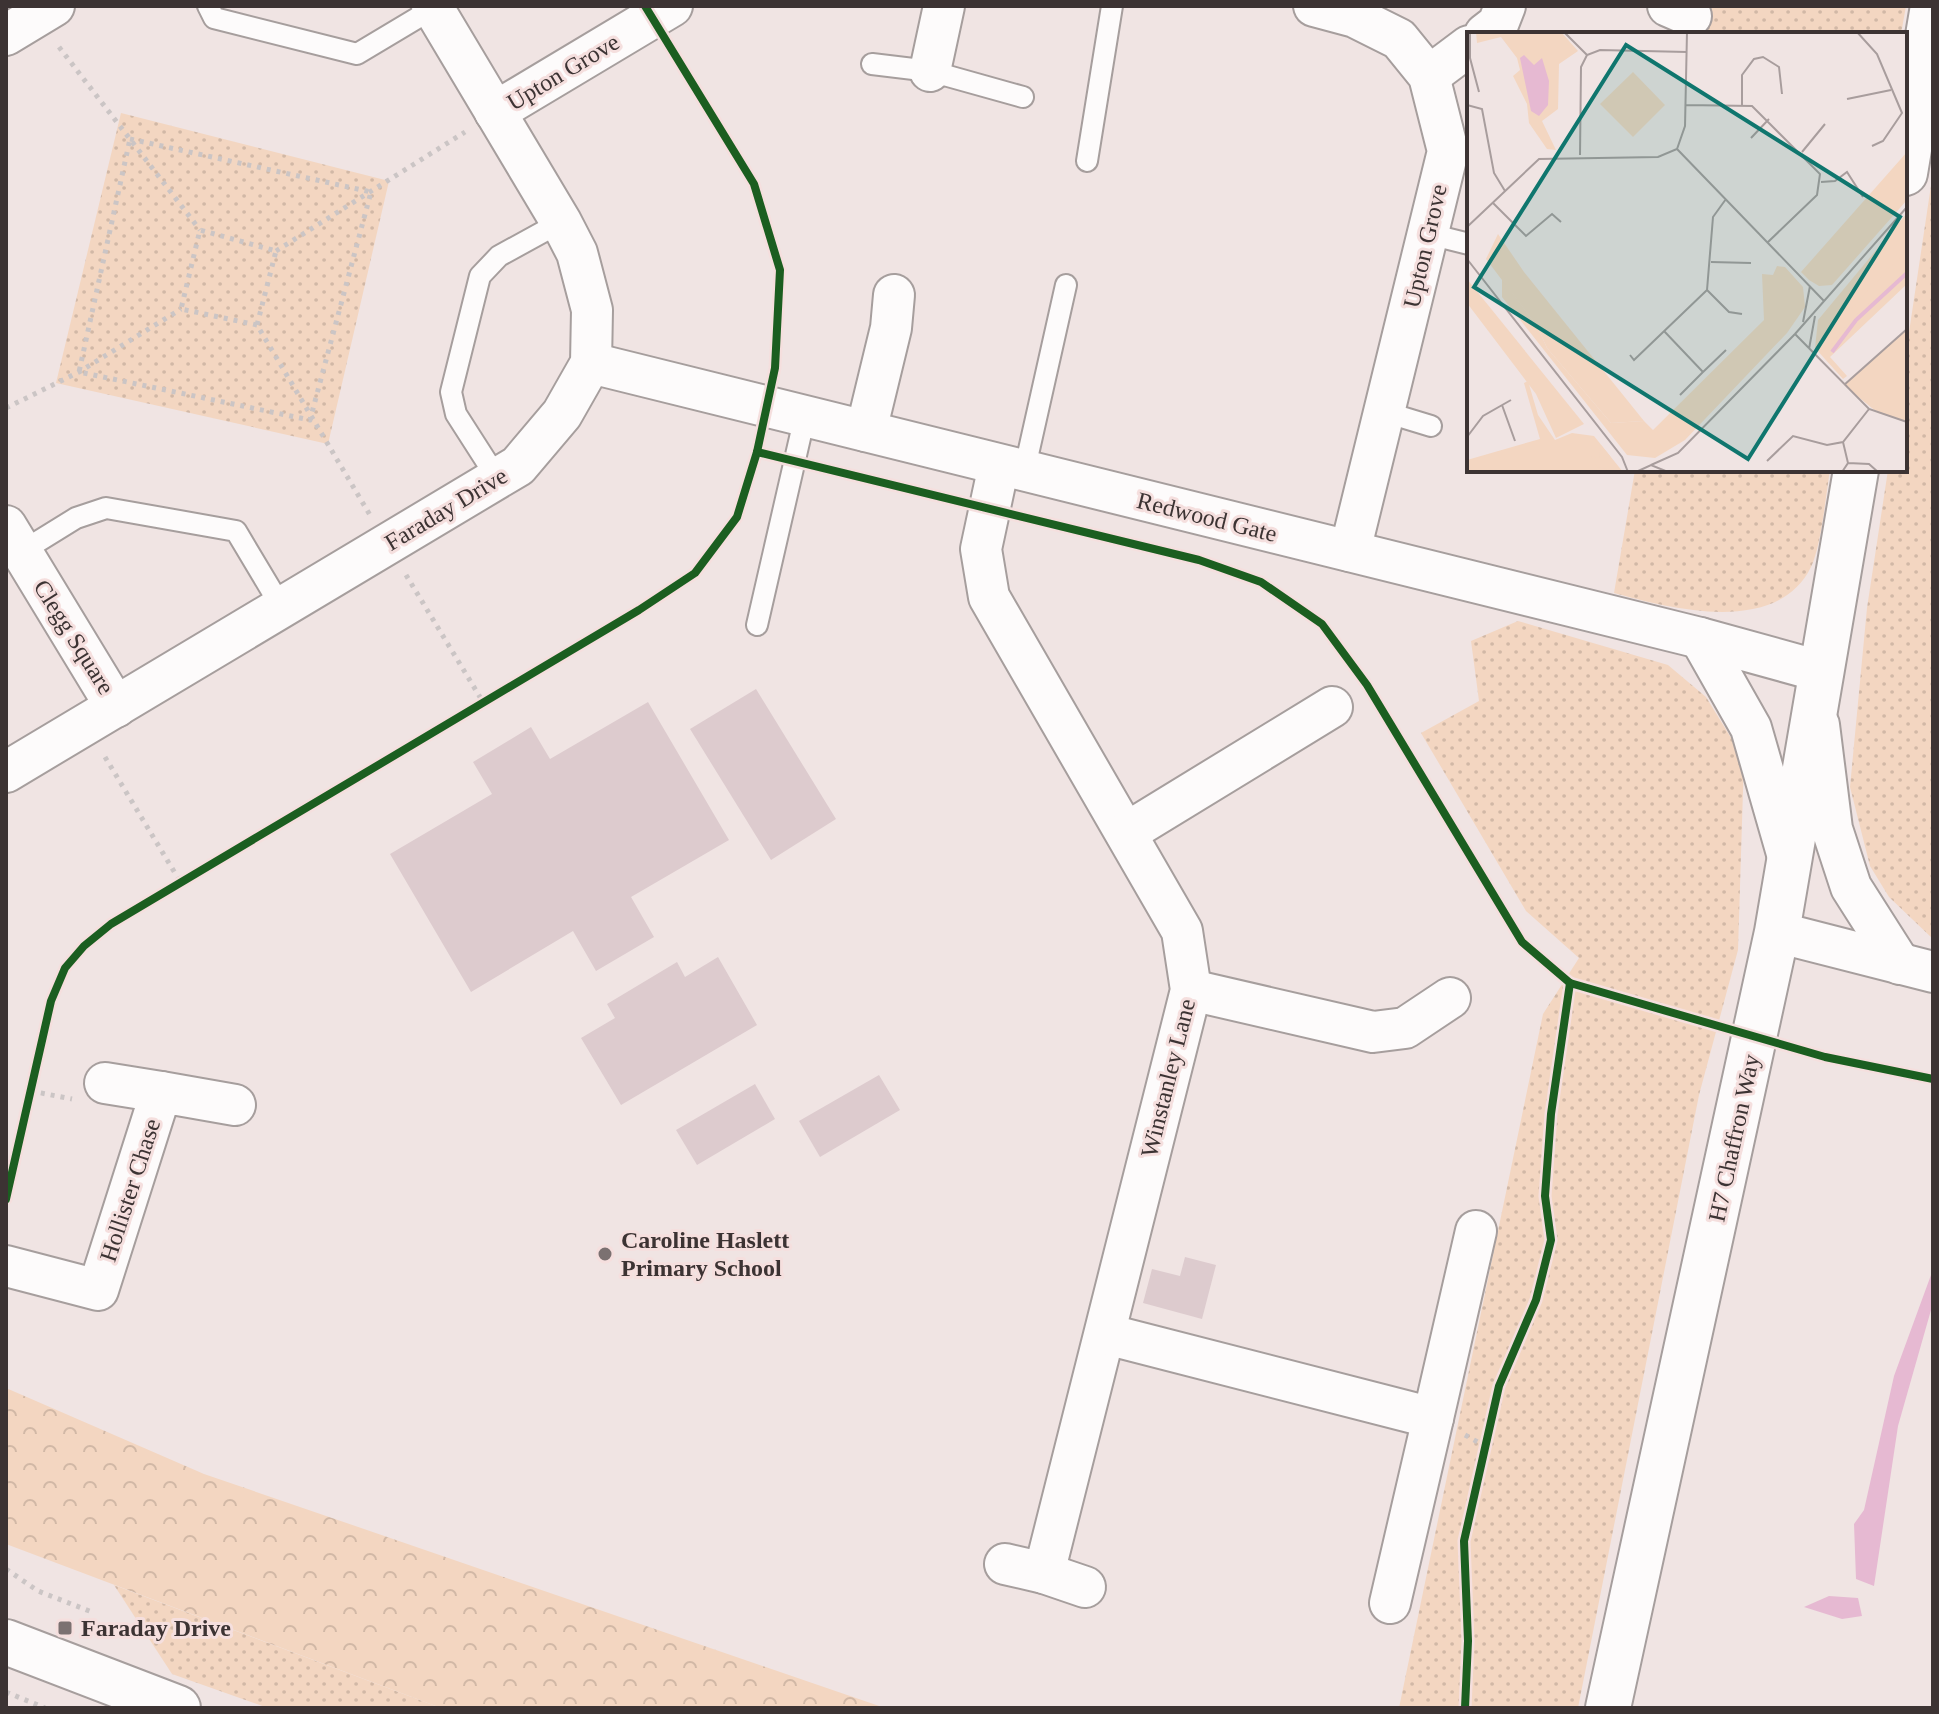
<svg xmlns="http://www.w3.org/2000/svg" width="1939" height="1714" font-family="'Times New Roman',serif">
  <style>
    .grass { fill: url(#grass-dots) }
    .forest { fill: url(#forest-crowns) }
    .water { fill: #e6b9d2 }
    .building { fill: #ddcbce }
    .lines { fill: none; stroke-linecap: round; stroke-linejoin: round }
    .lane-casing { stroke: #a69e9d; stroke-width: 24 }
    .street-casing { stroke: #a69e9d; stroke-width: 44 }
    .secondary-casing { stroke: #a69e9d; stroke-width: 48 }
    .path { stroke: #cbc5c5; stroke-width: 5; stroke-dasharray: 4 6; stroke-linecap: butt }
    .lane { stroke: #fdfbfb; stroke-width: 20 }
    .street { stroke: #fdfbfb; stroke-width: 40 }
    .secondary { stroke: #fdfbfb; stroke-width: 44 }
    .cycleway-casing { stroke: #f5dfde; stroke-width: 13 }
    .cycleway { stroke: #1b5e20; stroke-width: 8 }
    .poi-dot { fill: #7b7171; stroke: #f5dfde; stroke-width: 3 }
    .labels { text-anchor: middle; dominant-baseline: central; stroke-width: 6; stroke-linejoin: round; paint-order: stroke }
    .street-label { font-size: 24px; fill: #3c3333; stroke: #f5dfde }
    .poi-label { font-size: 24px; font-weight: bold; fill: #3c3333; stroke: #f5dfde; text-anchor: start }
    .inset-river { fill: none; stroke: #e6b9d2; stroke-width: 4 }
    .inset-road { fill: none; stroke: #a89d9d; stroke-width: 2 }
    .view { fill: #0f766e; fill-opacity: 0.15; stroke: #0f766e; stroke-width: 4 }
    .inset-edge { fill: none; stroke: #3c3333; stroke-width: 4 }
  </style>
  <defs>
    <pattern id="grass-dots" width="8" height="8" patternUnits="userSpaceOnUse" patternTransform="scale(2)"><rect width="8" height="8" fill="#f3d6c1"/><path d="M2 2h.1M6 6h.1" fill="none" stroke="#d1b8a6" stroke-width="1.8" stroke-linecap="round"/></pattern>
    <pattern id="forest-crowns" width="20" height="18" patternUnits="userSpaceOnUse" patternTransform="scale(2)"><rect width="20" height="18" fill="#f3d6c1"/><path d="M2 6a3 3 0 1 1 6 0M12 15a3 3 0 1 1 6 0" fill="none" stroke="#d1b8a6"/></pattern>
  </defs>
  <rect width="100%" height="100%" fill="#f0e4e3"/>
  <!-- grass -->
  <g class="grass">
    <path d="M1712 6H1906L1901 34H1707Z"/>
    <path d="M121 113 389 181 328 444 56 383Z"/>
    <path d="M1933 172V939L1889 897 1870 866 1850 787 1867 608 1888 470H1905V359Z"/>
    <path d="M1635 470H1830C1826 494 1821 547 1811 567 1777 636 1672 609 1614 593Z"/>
    <path d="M1518 621 1668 665 1706 697 1744 759 1738 950 1699 1095 1578 1708H1399L1543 1014 1579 958 1526 911 1421 733 1479 701 1471 641Z"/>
    <path d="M114 1585 441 1708H268L172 1674Z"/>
  </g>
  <!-- forest -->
  <path class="forest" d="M6 1388 204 1474 885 1708H441L6 1544Z"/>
  <!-- water -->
  <g class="water">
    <path d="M1933 1259V1303L1898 1426 1874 1586 1856 1579 1854 1524 1864 1510 1894 1376 1931 1275Z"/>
    <path d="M1829 1596 1858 1598 1862 1616 1842 1619 1804 1607Z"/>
  </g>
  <!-- building -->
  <g class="building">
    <path d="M756 689 836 819 771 860 690 729Z"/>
    <path d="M648 702 729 840 631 897 654 937 596 971 573 931 471 992 390 854 492 794 473 762 531 727 550 759Z"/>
    <path d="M718 957 757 1025 621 1105 581 1038 615 1018 607 1004 677 962 685 977Z"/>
    <path d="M879 1075 900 1110 820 1157 799 1121Z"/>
    <path d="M755 1084 775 1119 697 1165 676 1130Z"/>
    <path d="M1185 1257 1216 1265 1202 1319 1143 1303 1152 1269 1180 1276Z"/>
  </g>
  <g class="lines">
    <defs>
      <g id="lane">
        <path d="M208 6 214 18 357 54 434 8"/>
        <path d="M872 64 930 71 1023 97"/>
        <path d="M1087 161 1112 6"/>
        <path d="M1429 234 1469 244"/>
        <path d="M1385 412 1431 426"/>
        <path d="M1024 472 1066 285"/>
        <path d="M497 478 456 414 451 392 480 276 499 256 561 222"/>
        <path d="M21 552 76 518 106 508 236 531 282 608"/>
        <path d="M757 625 805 416"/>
      </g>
      <g id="street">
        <path d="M1314 6 1355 17 1399 39 1429 76 1448 151 1350 551"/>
        <path d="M1668 6 1691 16"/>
        <path d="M1485 34 1498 24 1505 6"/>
        <path d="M6 35 54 6"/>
        <path d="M930 71 944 6"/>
        <path d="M1429 76 1469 46"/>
        <path d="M495 112 672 6"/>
        <path d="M591 363 1700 638 1823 672"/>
        <path d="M866 431 891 328 894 295"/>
        <path d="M999 465 981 549 989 597 1182 931 1191 990 1044 1573 1005 1564"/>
        <path d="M6 526 116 707"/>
        <path d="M1700 638 1751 728 1790 864"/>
        <path d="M1819 725 1832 829 1851 887 1900 964"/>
        <path d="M6 772 518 466 562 414 591 363 592 310 577 253 561 222 432 6"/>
        <path d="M1126 833 1332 707"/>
        <path d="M1777 932 1933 972"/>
        <path d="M1191 990 1373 1032 1405 1028 1450 998"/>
        <path d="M105 1083 161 1092"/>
        <path d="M6 1266 98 1290 161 1092 235 1105"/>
        <path d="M1106 1334 1433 1418 1390 1603"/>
        <path d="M1433 1418 1476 1231"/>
        <path d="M1044 1573 1085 1587"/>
      </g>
      <g id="secondary">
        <path d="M1905 173 1933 6"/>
        <path d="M6 1642 178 1708"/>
        <path d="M1608 1708 1777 932 1856 470"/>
      </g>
    </defs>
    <!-- lane casing -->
    <use href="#lane" class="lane-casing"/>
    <!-- street casing -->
    <use href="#street" class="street-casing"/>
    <!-- secondary casing -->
    <use href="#secondary" class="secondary-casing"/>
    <!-- path -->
    <g class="path">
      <path d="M59 47 200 230"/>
      <path d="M130 139 371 192 310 420 79 372Z"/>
      <path d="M276 251 465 132"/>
      <path d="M257 325 181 309 200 230 276 251 257 325 370 515"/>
      <path d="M6 408 79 372 181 309"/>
      <path d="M406 575 483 702"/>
      <path d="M105 757 181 883"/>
      <path d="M31 1091 72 1099"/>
      <path d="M1465 1435 1485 1446"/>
      <path d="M6 1569 38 1591 92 1612"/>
      <path d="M6 1692 45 1708"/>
    </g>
    <!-- lane -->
    <use href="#lane" class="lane"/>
    <!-- street -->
    <use href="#street" class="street"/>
    <!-- secondary -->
    <use href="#secondary" class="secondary"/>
    <defs>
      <g id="cycleway">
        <path d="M757 452 1199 560 1261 582 1322 624 1367 685 1522 942 1570 983 1825 1057 1933 1079"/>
        <path d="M6 1199 51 1001 65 968 84 946 111 924 639 610 695 573 737 517 757 452 775 368 780 270 754 184 645 6"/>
        <path d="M1465 1708 1468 1641 1464 1541 1499 1386 1536 1300 1551 1240 1545 1196 1551 1114 1570 983"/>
      </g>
    </defs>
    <!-- cycleway casing -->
    <use href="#cycleway" class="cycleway-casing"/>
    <!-- cycleway -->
    <use href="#cycleway" class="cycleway"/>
  </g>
  <!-- markers -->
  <g class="poi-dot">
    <circle cx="605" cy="1254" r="8"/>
    <rect x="57" y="1620" width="16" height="16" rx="4"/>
  </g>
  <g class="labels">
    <!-- street labels -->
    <g class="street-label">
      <text transform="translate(563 72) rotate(-31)">Upton Grove</text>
      <text transform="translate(1425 246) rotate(-77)">Upton Grove</text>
      <text transform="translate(446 509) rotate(-31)">Faraday Drive</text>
      <text transform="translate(1207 517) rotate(14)">Redwood Gate</text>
      <text transform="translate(74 637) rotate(58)">Clegg Square</text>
      <text transform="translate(1168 1078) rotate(-76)">Winstanley Lane</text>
      <text transform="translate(1734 1138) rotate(-78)">H7 Chaffron Way</text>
      <text transform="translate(130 1190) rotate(-72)">Hollister Chase</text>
    </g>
    <!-- poi labels -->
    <g class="poi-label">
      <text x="621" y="1240">Caroline Haslett<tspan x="621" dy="28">Primary School</tspan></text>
      <text x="81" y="1628">Faraday Drive</text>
    </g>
  </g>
  <!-- overview -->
  <g transform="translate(1467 32)">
    <rect width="440" height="440" fill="#f0e4e3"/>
    <path d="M9 0H94L111 19 92 32 91 77 75 89 89 118 80 117 62 91 60 72 46 44 53 38 50 26 34 5 10 11 13 43ZM166 40 198 73 166 105 133 72ZM440 120V168L365 253 352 254 342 248 334 240ZM440 181V252L363 325 380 344 376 347 348 316 351 288ZM310 234 318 235 336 255 338 275 320 301 218 408 188 426 160 423 35 265V247L70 294 80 316 144 391 177 389 186 398 297 288 295 242 306 243ZM61 349 71 383 88 408 105 401 127 404 156 440H0V428L73 407 57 351Z" fill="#f3d6c1"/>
    <path d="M31 202 57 240 177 389 144 391 80 316 70 294 19 227ZM440 218V237L386 286 357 321 370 291ZM0 247 117 392 89 406 69 362 0 271ZM440 297V390L411 381 377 353ZM134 413 143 424 151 440 130 435 124 424 132 426Z" fill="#f3d6c1"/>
    <path d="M57 23 67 33 75 26 82 49 81 73 72 84 64 79 53 26Z" fill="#e6b9d2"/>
    <path class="inset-river" d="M365 320 389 288 440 241"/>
    <path class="inset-road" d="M3 0V26L12 60M97 0 120 23M390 0 410 22 435 81 416 109 405 114M380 67 424 58M0 73 15 77 27 141 38 159M219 73 285 74 353 142 350 163 301 210M275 74V43L287 27 296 25 312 35 315 62M284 106 302 87M210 117 357 269M335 120 358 92M113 123 114 35 120 23 133 18 220 20M354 150 368 149 380 140 396 165M26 171 59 204 85 182 94 190M0 195 72 127 191 125 210 117 218 94 220 0M0 227 155 425 161 440M244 230 284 231M240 258 262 280 275 282M336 290 343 254M197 299 236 340 213 363M328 302 402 377 440 390M342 317 348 284M163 323 167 328 240 258 246 185 259 167M236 340 259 318M377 353 440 297M35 373 48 409M0 405 16 384 44 368M300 429 326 404 360 413 376 410 402 377M381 431 402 432 411 440M184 433 211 421 328 302 440 175M169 440 184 433 201 440M375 440 381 431 376 410"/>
    <path class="view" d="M159 13 433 185 281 427 7 255Z"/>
    <rect width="440" height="440" class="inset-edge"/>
  </g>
  <!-- border -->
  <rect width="1939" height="1714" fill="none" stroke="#3c3333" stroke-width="16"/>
</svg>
